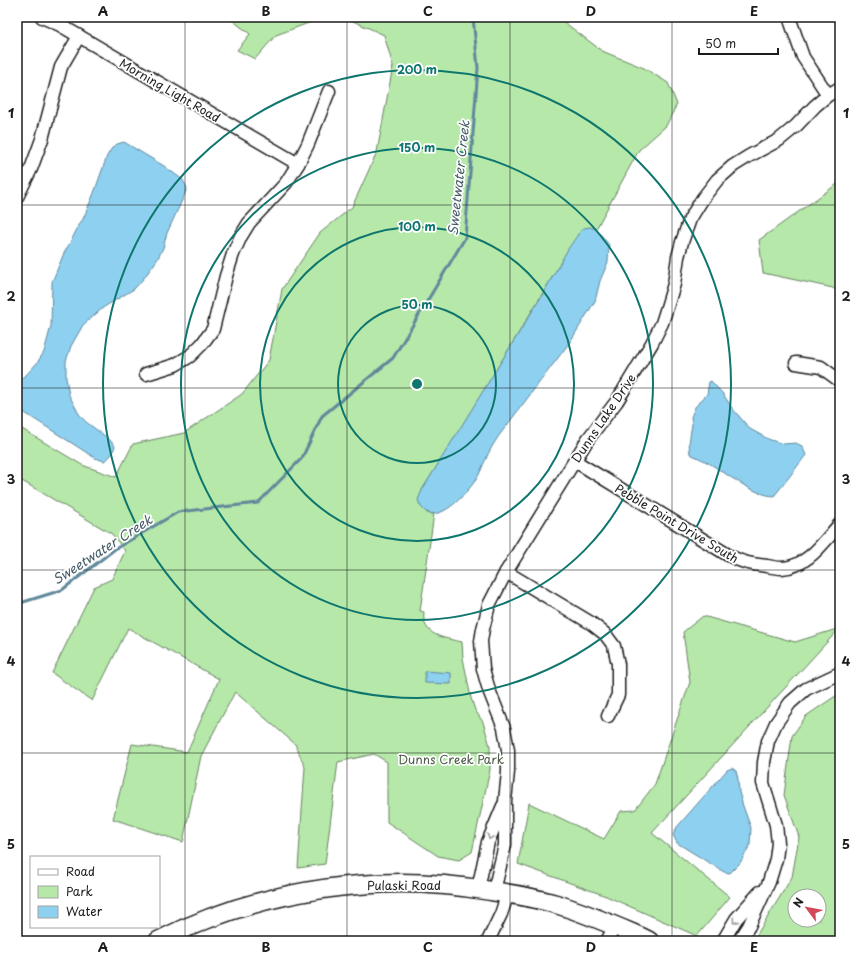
<svg xmlns="http://www.w3.org/2000/svg" width="857" height="958" font-family="'Playpen Sans',sans-serif">
  <style>
    .green { fill: #b5e8a9; stroke: #688262; fill-rule: evenodd }
    .water { fill: #8ed0f0; stroke: #60889b }
    .lines { fill: none; stroke-linecap: round; stroke-linejoin: round }
    .stream { stroke: #60889b; stroke-width: 3 }
    .street-casing { stroke: #1c1c1c; stroke-width: 15 }
    .primary-casing { stroke: #1c1c1c; stroke-width: 21 }
    .street { stroke: #fff; stroke-width: 12 }
    .primary { stroke: #fff; stroke-width: 18 }
    .oneway { stroke: #999 }
    .grid { fill: none; stroke: #1c1c1c; stroke-width: 1; stroke-opacity: 0.55 }
    .ring { fill: none; stroke: #0f766e; stroke-width: 2 }
    .labels { text-anchor: middle; dominant-baseline: central; stroke-width: 3.5; stroke-linejoin: round; paint-order: stroke }
    .street-label { font-size: 12px; fill: #1c1c1c; stroke: #fff }
    .park-label { font-size: 12px; fill: #4a5946; stroke: #fff }
    .water-label { font-size: 13px; font-style: italic; fill: #445b66; stroke: #fff }
    .centre { fill: #0f766e; stroke: #fff; stroke-width: 2 }
    .ring-label { font-size: 12px; text-anchor: middle; font-weight: bold; fill: #0f766e; stroke: #fff; stroke-width: 3.5; stroke-linejoin: round; paint-order: stroke }
    .neatline { fill: none; stroke: #1c1c1c; stroke-width: 1.5 }
    .grid-label { font-size: 13px; text-anchor: middle; font-weight: bold; fill: #1c1c1c }
  </style>
  <rect width="100%" height="100%" fill="#fff"/>
  <filter id="ink" filterUnits="userSpaceOnUse"><feTurbulence type="fractalNoise" baseFrequency=".025" numOctaves="2"/><feDisplacementMap in="SourceGraphic" scale="8" xChannelSelector="R" yChannelSelector="G"/><feConvolveMatrix kernelMatrix="1 2 1 2 8 2 1 2 1" color-interpolation-filters="sRGB"/></filter>
  <g filter="url(#ink)">
    <!-- green -->
    <g class="green">
      <path d="M228 17H325L276 35 255 59 237 50 250 34Z"/>
      <path d="M329 17H560L564 22 602 51 644 68 668 83 677 104 666 126 639 150 596 229C588 226 585 228 579 233L463 425 422 490 427 513 434 514 420 611 424 612C421 636 445 638 462 642L463 658 471 698 475 710 483 722 490 746V770L472 852 459 860 438 856 387 822V762L374 754 338 762 325 864 298 868 305 767 295 744 235 692 201 756 183 842 113 819 132 744 187 752 219 679 128 628 92 701 52 673 94 587 112 579 125 551 112 534 17 478V426L82 465 116 477 133 444 184 433 242 394 269 360 282 289 320 233 352 207 377 152 393 66 384 35 353 21Z"/>
      <path d="M840 182V294L833 288 763 273 759 240Z"/>
      <path d="M703 616 795 642 840 628 652 833 730 897 697 936 606 896 518 864 529 803 604 839 621 811 635 810 655 784 690 682 683 632Z"/>
      <path d="M840 693V941H753L792 877 799 837 784 795 792 736 806 716ZM795 896H819V920H795Z"/>
    </g>
    <!-- water -->
    <g class="water">
      <path d="M124 142 164 166 183 180 187 188 184 196 167 233 163 248 157 260 144 278 134 289 104 307 83 325 71 346 66 361V378L69 395 79 414 86 422 109 439 115 446C113 453 110 458 104 461L95 458 17 408V381L26 375 37 363 44 352 51 326 52 282 64 253 71 241 80 223 83 219 94 193 107 156 112 148 117 144Z"/>
      <path d="M590 227 596 229 602 236 609 245 608 262 600 281 595 301 570 342 498 437C493 445 489 451 486 459 482 466 480 475 475 481 466 494 437 527 422 508 420 506 419 503 418 500L422 490 541 297 568 249 579 233 584 228Z"/>
      <path d="M711 381 723 394 732 408 750 429 768 439 783 444 796 443 802 446 806 455C795 469 785 483 774 496 755 495 731 477 715 467 708 462 699 458 690 454L689 443 692 424 691 417 695 407 707 394 709 382Z"/>
      <path d="M425 671 451 673V684L425 683Z"/>
      <path d="M732 768 736 771 738 779 739 792 743 806 751 828 750 845 740 863 730 873 724 872 677 843 673 835 677 827 727 770Z"/>
    </g>
    <g class="lines">
      <!-- stream -->
      <path class="stream" d="M17 604 62 590 115 549 178 512 258 503 302 458 322 416 393 358 465 238 478 68 473 17"/>
      <defs>
        <g id="street">
          <path d="M42 17 60 25 298 164"/>
          <path d="M789 17 803 57 828 95"/>
          <path d="M17 197 31 169 42 139 61 67 79 36"/>
          <path d="M796 363 821 367 840 381"/>
          <path d="M146 374 175 365 190 356 202 344 213 329 226 276 233 254 241 236 249 223 286 183 298 164 308 144 329 91"/>
          <path d="M575 461 728 555C743 563 750 564 767 566 772 567 777 568 782 568 808 567 824 541 840 524"/>
          <path d="M506 572 591 623 605 634 614 646 618 664V695L608 716"/>
          <path d="M478 889 488 842 503 806"/>
          <path d="M494 891 505 845V801L508 772V750L504 728 489 690 483 669 481 641 483 629 489 605 506 572 564 478 588 439 617 401 652 343 662 323 668 304 674 284 678 257 682 242 690 219 703 198 717 180 733 166 749 156 779 140 796 126 815 106 828 95 840 88"/>
          <path d="M488 941 501 914 508 893"/>
          <path d="M607 941 615 926"/>
          <path d="M723 941 736 919 760 892"/>
          <path d="M739 941 749 926 769 882 776 859 778 843 776 825 763 783 764 762 768 741 776 723 790 703 806 689 840 673"/>
        </g>
        <path id="primary" d="M158 941C233 903 317 884 401 883 431 883 461 886 491 891 513 894 535 898 556 904 586 913 613 925 641 937L649 941"/>
      </defs>
      <!-- street casing -->
      <use href="#street" class="street-casing"/>
      <!-- primary casing -->
      <use href="#primary" class="primary-casing"/>
      <!-- street -->
      <use href="#street" class="street"/>
      <!-- primary -->
      <use href="#primary" class="primary"/>
    </g>
    <!-- one-way arrows -->
    <defs><path id="oneway-chevron" d="M-2-3.5L2.5 0L-2 3.5" fill="none" stroke-width="1.6" stroke-linecap="round" stroke-linejoin="round"/></defs>
    <g class="oneway">
      <use href="#oneway-chevron" transform="translate(490 837) rotate(110)"/>
      <use href="#oneway-chevron" transform="translate(735 921) rotate(125)"/>
    </g>
  </g>
  <!-- grid -->
  <path class="grid" d="M185 17V941M347 17V941M510 17V941M672 17V941M17 205H840M17 388H840M17 570H840M17 753H840"/>
  <!-- distance rings -->
  <g class="ring">
    <circle cx="417" cy="384" r="79"/>
    <circle cx="417" cy="384" r="157"/>
    <circle cx="417" cy="384" r="236"/>
    <circle cx="417" cy="384" r="314"/>
  </g>
  <g class="labels">
    <!-- street labels -->
    <g class="street-label">
      <text transform="translate(170 90) rotate(30)">Morning Light Road</text>
      <text transform="translate(603 418) rotate(-56)">Dunns Lake Drive</text>
      <text transform="translate(677 523) rotate(31)">Pebble Point Drive South</text>
      <text x="404" y="885">Pulaski Road</text>
    </g>
    <!-- park labels -->
    <g class="park-label">
      <text x="451" y="759">Dunns Creek Park</text>
    </g>
    <!-- water labels -->
    <g class="water-label">
      <text transform="translate(458 178) rotate(-84)">Sweetwater Creek</text>
      <text transform="translate(102 549) rotate(-33)">Sweetwater Creek</text>
    </g>
  </g>
  <circle cx="417" cy="384" r="6" class="centre"/>
  <g class="ring-label">
    <text x="417" y="74">200 m</text>
    <text x="417" y="152">150 m</text>
    <text x="417" y="231">100 m</text>
    <text x="417" y="309">50 m</text>
  </g>
  <!-- margin -->
  <rect width="857" height="958" fill="none" stroke="#fff" stroke-width="44"/>
  <!-- legend -->
  <rect x="30" y="856" width="130" height="72" fill="#ffffff" stroke="#a4a4a4"/>
  <rect x="38" y="869" width="20" height="6" fill="#ffffff" stroke="#a4a4a4"/>
  <text x="66" y="876" font-size="12" fill="#1c1c1c">Road</text>
  <rect x="38" y="886" width="20" height="12" fill="#b5e8a9" stroke="#a4a4a4"/>
  <text x="66" y="896" font-size="12" fill="#1c1c1c">Park</text>
  <rect x="38" y="906" width="20" height="12" fill="#8ed0f0" stroke="#a4a4a4"/>
  <text x="66" y="916" font-size="12" fill="#1c1c1c">Water</text>
  <!-- north arrow -->
  <g transform="translate(807 908) rotate(302)"><circle r="19" fill="#ffffff" stroke="#a4a4a4"/>
  <path d="M0-3L7 15L0 10L-7 15Z" fill="#d1495b"/>
  <text y="-6" font-size="11" font-weight="bold" text-anchor="middle" fill="#1c1c1c">N</text>
  </g>
  <!-- scale -->
  <path d="M699 48v6h79v-6" fill="none" stroke="#1c1c1c" stroke-width="2"/>
  <text x="705" y="48" font-size="12" fill="#1c1c1c" stroke="#ffffff" stroke-width="3" paint-order="stroke">50 m</text>
  <rect x="22" y="22" width="813" height="914" class="neatline"/>
  <g class="grid-label">
    <text x="103" y="16">A</text>
    <text x="266" y="16">B</text>
    <text x="428" y="16">C</text>
    <text x="591" y="16">D</text>
    <text x="754" y="16">E</text>
    <text x="11" y="118">1</text>
    <text x="846" y="118">1</text>
    <text x="11" y="301">2</text>
    <text x="846" y="301">2</text>
    <text x="11" y="484">3</text>
    <text x="846" y="484">3</text>
    <text x="11" y="666">4</text>
    <text x="846" y="666">4</text>
    <text x="11" y="849">5</text>
    <text x="846" y="849">5</text>
    <text x="103" y="952">A</text>
    <text x="266" y="952">B</text>
    <text x="428" y="952">C</text>
    <text x="591" y="952">D</text>
    <text x="754" y="952">E</text>
  </g>
</svg>
